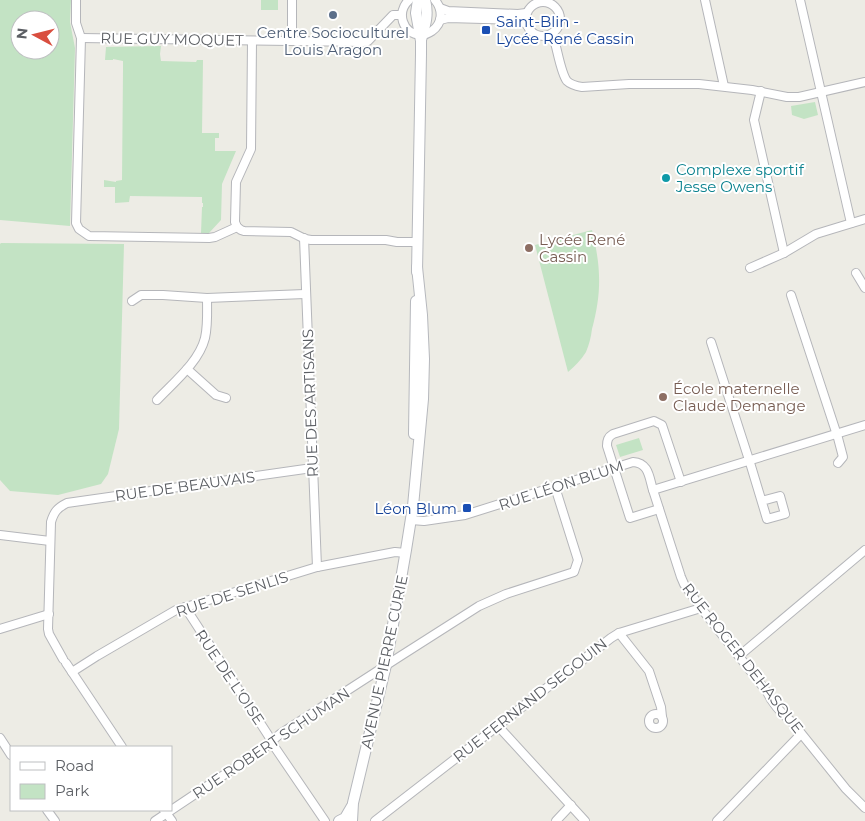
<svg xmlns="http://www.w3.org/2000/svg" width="865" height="821" font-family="Montserrat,sans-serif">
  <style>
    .green { fill: #c3e3c4; fill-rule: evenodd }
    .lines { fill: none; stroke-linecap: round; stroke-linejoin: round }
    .street-casing { stroke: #b5b6ba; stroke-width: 10 }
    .secondary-casing { stroke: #b6b8bd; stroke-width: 12 }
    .street { stroke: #fff; stroke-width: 8 }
    .secondary { stroke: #fff; stroke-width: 10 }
    .service-dot { fill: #5c6f8a; stroke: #fff; stroke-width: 2 }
    .transit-dot { fill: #1a4fb4; stroke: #fff; stroke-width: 2 }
    .culture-dot { fill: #0f9aa8; stroke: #fff; stroke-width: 2 }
    .education-dot { fill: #8d6e63; stroke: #fff; stroke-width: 2 }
    .labels { text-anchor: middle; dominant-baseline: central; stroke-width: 4; stroke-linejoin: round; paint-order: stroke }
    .transit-label { font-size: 15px; fill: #164399; stroke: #fff; text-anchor: start }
    .service-label { font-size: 15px; fill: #4e5e75; stroke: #fff }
    .street-label { font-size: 15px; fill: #5c5f64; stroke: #fff }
    .culture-label { font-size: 15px; fill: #0d838f; stroke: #fff; text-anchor: start }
    .education-label { font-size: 15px; fill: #785e54; stroke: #fff; text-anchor: start }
  </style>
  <rect width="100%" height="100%" fill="#edece5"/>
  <!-- green -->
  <g class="green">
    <path d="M0 0H71L70 22 75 48 70 226 0 220ZM20 20H50V50H20Z"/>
    <rect x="261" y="0" width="17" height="10"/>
    <path d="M161 46 160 54 161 61 196 62 197 60H203L202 133H219V138H215V151H236L222 184 221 220 209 233H201L202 207H203V203H202V197L130 196 129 202 115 203V187H104V180L116 182V181L122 180 123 70V61L113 59V60H105L106 47Z"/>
    <path d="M815 102 818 115 804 119 792 115 791 106Z"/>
    <path d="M592 230C601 267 602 292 592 329 591 337 589 345 586 352 581 360 575 366 568 372L535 245Z"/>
    <path d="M1 243 124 244 119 429 108 474 101 484 58 495 10 491 0 480V244Z"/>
    <path d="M639 438 643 450 620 457 616 445Z"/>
  </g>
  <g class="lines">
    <defs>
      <g id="street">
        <path d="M76 0V23L81 38 76 223 79 229 89 236 209 238 215 237 237 227"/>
        <path d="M409 0C396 12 402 34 421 35 425 35 429 33 432 31 443 23 443 10 435 0"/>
        <path d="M705 0 724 86"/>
        <path d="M800 0 851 223"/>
        <circle cx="543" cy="19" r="17"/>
        <path d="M440 8 448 11 518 14 526 13"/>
        <path d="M440 20 448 18 518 20 526 24"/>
        <path d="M552 33C557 45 560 72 567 81 571 85 576 86 582 87L629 84H699L752 90 787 97H799L865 82"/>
        <path d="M81 38 363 42 368 41 393 15H401"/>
        <path d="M292 41V0"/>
        <path d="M761 91 754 120 784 253"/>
        <path d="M237 227 235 222 236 182 251 149 252 41"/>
        <path d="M237 227 241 230 244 231 291 232 305 239 311 240H386L397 242H418"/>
        <path d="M304 238 317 567"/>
        <path d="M750 268 784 253 816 234 865 219"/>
        <path d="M856 273 865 288"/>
        <path d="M791 295 838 438 843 457 838 463"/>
        <path d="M132 301 141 295H163L207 298 305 294"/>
        <path d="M711 342 751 466 767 519 785 514 780 496 762 501"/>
        <path d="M187 369 216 395 226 398"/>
        <path d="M157 400C174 382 199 362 205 338 208 325 207 311 207 298"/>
        <path d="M653 490 681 577 684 584 701 608 767 692C772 703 782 714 792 722L846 789 865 808"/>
        <path d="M659 509 630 518 607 446C607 440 608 437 613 434L654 421 662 425 681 482"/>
        <path d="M411 520 424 521 465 515 633 462C649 463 649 477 653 490L865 425"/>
        <path d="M0 535 50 541"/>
        <path d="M185 607 268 735 276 749 325 821"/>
        <path d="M0 629 49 614"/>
        <path d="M619 633 649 671 661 707 662 717"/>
        <path d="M739 656 865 550"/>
        <path d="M63 659 49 634 48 629 51 522C54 512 57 508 67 503L312 468"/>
        <path d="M66 663 122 747"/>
        <path d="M72 672 97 656 176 610 317 567 395 552 406 553"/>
        <circle cx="656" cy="721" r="7"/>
        <path d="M498 726 585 821"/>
        <path d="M0 738 11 755"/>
        <path d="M47 810 55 821"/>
        <path d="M164 810 172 821"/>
        <path d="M155 821 264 748 280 734 399 657 479 606 506 594 574 572 578 560 555 487"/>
        <path d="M375 821 611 638 619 633 701 608"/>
        <path d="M556 821 571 805"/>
        <path d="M717 821 801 734"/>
      </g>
      <g id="secondary">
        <path d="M421 40C425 26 429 15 425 0"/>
        <path d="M417 272 421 54V41L416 13 418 0"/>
        <path d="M414 434 416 301"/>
        <path d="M339 821 345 818 352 806"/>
        <path d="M352 821 353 803 386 665 406 550 413 506 423 399 424 359 422 315 417 267"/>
      </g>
    </defs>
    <!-- street casing -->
    <use href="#street" class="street-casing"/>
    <!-- secondary casing -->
    <use href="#secondary" class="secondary-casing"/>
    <!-- street -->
    <use href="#street" class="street"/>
    <!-- secondary -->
    <use href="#secondary" class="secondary"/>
  </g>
  <!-- markers -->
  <circle class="service-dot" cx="333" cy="15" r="5"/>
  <g class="transit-dot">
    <rect x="481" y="25" width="10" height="10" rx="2.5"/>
    <rect x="462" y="503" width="10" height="10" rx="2.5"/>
  </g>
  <circle class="culture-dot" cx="666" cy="178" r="5"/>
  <g class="education-dot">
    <circle cx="529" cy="248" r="5"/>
    <circle cx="663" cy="397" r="5"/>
  </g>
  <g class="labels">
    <!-- transit labels -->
    <g class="transit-label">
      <text x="496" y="21">Saint-Blin -<tspan x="496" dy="17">Lycée René Cassin</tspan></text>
      <text x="457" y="508" text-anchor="end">Léon Blum</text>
    </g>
    <!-- service labels -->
    <g class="service-label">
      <text x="333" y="32">Centre Socioculturel<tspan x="333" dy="17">Louis Aragon</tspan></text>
    </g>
    <!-- street labels -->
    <g class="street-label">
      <text transform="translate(172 39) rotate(1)">RUE GUY MOQUET</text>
      <text transform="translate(310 403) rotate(-92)">RUE DES ARTISANS</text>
      <text transform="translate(561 485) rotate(-18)">RUE LÉON BLUM</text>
      <text transform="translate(185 486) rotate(-8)">RUE DE BEAUVAIS</text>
      <text transform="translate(232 594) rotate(-18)">RUE DE SENLIS</text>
      <text transform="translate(743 658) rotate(52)">RUE ROGER DEHASQUE</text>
      <text transform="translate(384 662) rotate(-78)">AVENUE PIERRE CURIE</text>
      <text transform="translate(230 677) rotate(56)">RUE DE L'OISE</text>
      <text transform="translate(530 700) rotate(-38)">RUE FERNAND SEGOUIN</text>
      <text transform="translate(271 743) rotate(-34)">RUE ROBERT SCHUMAN</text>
    </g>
    <!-- culture labels -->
    <g class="culture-label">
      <text x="676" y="169">Complexe sportif<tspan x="676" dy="17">Jesse Owens</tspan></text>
    </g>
    <!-- education labels -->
    <g class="education-label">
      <text x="539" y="239">Lycée René<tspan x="539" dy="17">Cassin</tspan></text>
      <text x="673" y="388">École maternelle<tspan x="673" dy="17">Claude Demange</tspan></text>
    </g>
  </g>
  <!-- legend -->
  <rect x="10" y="746" width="162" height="65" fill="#ffffff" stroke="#bebfc1"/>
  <rect x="20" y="762" width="25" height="8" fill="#ffffff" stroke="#bebfc1"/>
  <text x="55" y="771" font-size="15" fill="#5c5f64">Road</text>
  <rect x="20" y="784" width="25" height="15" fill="#c3e3c4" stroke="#bebfc1"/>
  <text x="55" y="796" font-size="15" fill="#5c5f64">Park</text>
  <!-- north arrow -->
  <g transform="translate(35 35) rotate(277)"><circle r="24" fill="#ffffff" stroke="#bebfc1"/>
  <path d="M0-4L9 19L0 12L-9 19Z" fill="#d94e3f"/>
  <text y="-8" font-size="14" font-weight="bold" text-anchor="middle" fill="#5c5f64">N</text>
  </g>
</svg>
